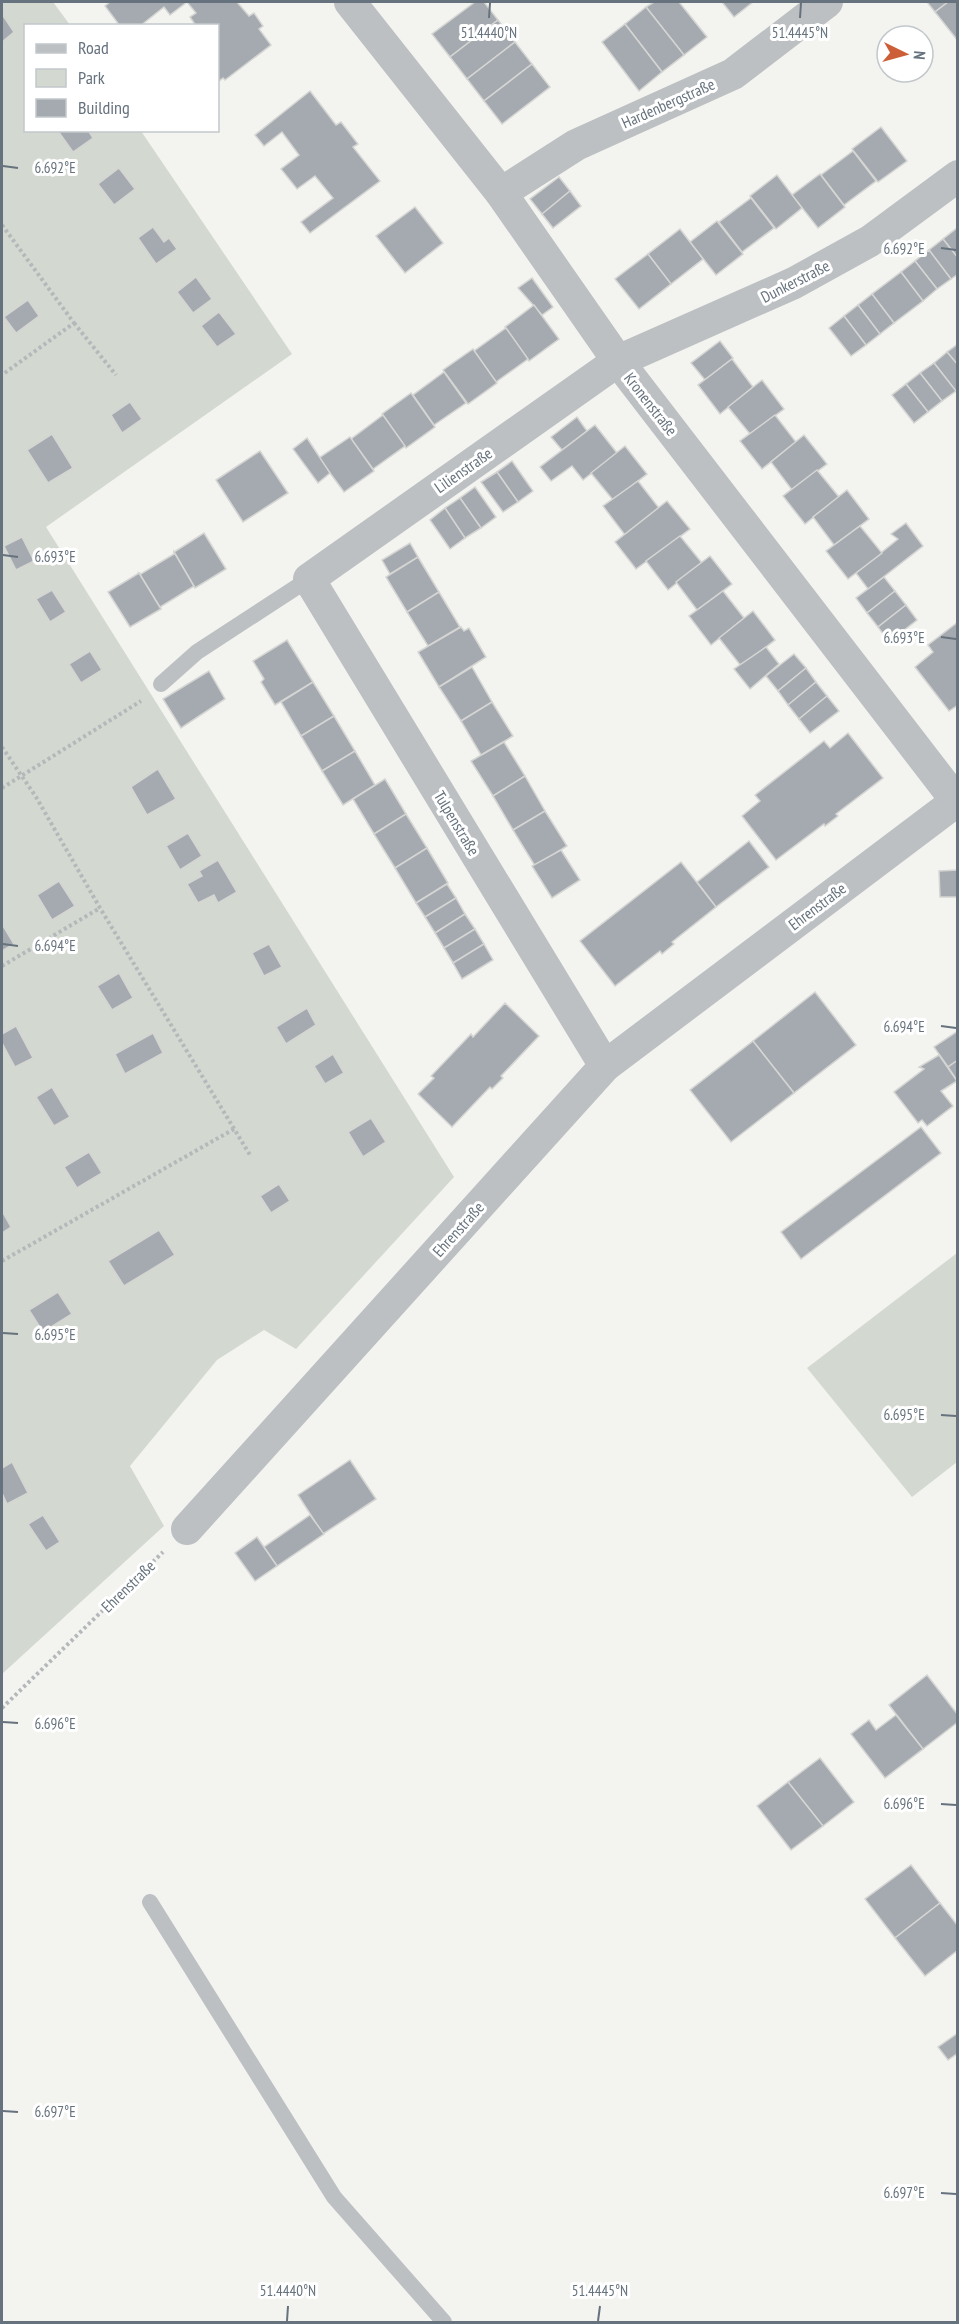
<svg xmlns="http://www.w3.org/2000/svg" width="959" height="2324" font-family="'PT Sans Narrow',sans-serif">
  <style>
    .green { fill: #d3d8d0 }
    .building { fill: #a4aaaf; stroke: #d5d5d3; stroke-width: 1.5 }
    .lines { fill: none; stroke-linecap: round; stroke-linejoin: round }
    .path { stroke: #b5b8ba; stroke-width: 4; stroke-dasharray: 3 3; stroke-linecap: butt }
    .service { stroke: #bdc0c3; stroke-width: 16 }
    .minor { stroke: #bdc0c3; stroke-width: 32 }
    .ticks { fill: none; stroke: #66727d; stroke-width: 2 }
    .labels { text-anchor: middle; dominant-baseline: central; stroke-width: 6; stroke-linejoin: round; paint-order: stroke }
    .street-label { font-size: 16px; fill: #66727d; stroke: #fff }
    .ticks-label { font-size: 15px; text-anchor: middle; fill: #66727d; stroke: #fff; stroke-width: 6; stroke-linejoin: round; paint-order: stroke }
  </style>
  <rect width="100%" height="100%" fill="#f3f4f0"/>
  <!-- green -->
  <g class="green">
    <path d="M2 2H53L70 25 26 26V130L141 131 292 354 46 527 454 1177 296 1349 264 1330 217 1360 130 1466 164 1526 2 1674Z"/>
    <path d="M957 1253V1462L912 1497 807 1368Z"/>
  </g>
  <!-- building -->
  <g class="building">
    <path d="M110 2H237L249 16 254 13 263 26 259 29 271 45 225 80 223 78 218 82V26H196L190 17 196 13 187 2 170 15 164 7 140 26H120L105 6Z"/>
    <path d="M475 2H484L498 20 450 57 432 34Z"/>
    <path d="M654 2H679L707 37 684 55 646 7Z"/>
    <path d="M722 2H753L734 17Z"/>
    <path d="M927 2H948L935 12Z"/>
    <path d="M948 2H958V41L935 12Z"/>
    <path d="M646 7 684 55 662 72 625 24Z"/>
    <path d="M2 14 14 32 2 42Z"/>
    <path d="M498 20 515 42 467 79 450 57Z"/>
    <path d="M625 24 662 72 639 91 602 42Z"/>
    <path d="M515 42 532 64 484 101 467 79Z"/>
    <path d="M532 64 550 87 502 124 484 101Z"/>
    <path d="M310 91 336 125 341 122 358 144 353 147 380 181 310 233 301 222 333 198 315 176 297 189 281 169 299 155 282 132 264 146 255 135Z"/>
    <path d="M881 127 907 161 878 182 852 149Z"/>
    <path d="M88 130 93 138 73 152 58 131Z"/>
    <path d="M853 151 876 181 844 205 821 175Z"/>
    <path d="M119 168 135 189 114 205 98 184Z"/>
    <path d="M820 174 845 207 818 228 792 195Z"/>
    <path d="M777 175 802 208 776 229 750 196Z"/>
    <path d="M559 177 570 191 542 214 530 199Z"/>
    <path d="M570 191 581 206 553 228 542 214Z"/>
    <path d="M751 198 774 228 742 252 719 222Z"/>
    <path d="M415 207 443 243 405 273 376 236Z"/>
    <path d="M717 221 743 254 716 275 690 242Z"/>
    <path d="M153 227 164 242 169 238 177 249 156 264 138 238Z"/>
    <path d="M957 228H958V258L943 239Z"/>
    <path d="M680 229 703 259 671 284 648 254Z"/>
    <path d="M943 239 958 258V274L951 279 929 250Z"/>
    <path d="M929 250 951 279 937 289 915 261Z"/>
    <path d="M648 254 671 284 639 309 615 279Z"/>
    <path d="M915 261 937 289 923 301 901 272Z"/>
    <path d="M901 272 923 301 894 323 872 294Z"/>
    <path d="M196 277 212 299 193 313 177 292Z"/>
    <path d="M532 278 553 307 542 315 518 288Z"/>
    <path d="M872 294 894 323 880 334 858 305Z"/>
    <path d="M28 300 39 316 16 333 4 317Z"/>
    <path d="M534 305 559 339 529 361 505 327Z"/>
    <path d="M858 305 880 334 866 345 844 316Z"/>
    <path d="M219 312 236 334 217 347 201 326Z"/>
    <path d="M844 316 866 345 851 356 829 328Z"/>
    <path d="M506 328 528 359 496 382 474 351Z"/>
    <path d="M720 341 733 358 705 380 691 363Z"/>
    <path d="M958 344V365L947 352Z"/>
    <path d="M473 349 497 383 468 404 443 370Z"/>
    <path d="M947 352 958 365V389L956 391 934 363Z"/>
    <path d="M732 359 753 387 720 414 698 385Z"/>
    <path d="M934 363 956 391 942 401 920 373Z"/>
    <path d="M444 372 466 403 434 425 413 395Z"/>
    <path d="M920 373 942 401 928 412 906 384Z"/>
    <path d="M762 380 784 409 750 434 728 407Z"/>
    <path d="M906 384 928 412 914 423 892 395Z"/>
    <path d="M411 393 435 427 406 448 382 414Z"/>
    <path d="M130 402 142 419 122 433 111 415Z"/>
    <path d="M383 415 405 446 373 469 351 439Z"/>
    <path d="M775 415 796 442 762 469 740 441Z"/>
    <path d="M577 417 587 431 562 450 551 437Z"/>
    <path d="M595 425 617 453 583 480 572 466 551 481 540 467Z"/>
    <path d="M52 434 73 468 48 483 27 450Z"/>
    <path d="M804 435 827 464 792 490 771 462Z"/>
    <path d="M350 437 374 471 344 492 319 458Z"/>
    <path d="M307 438 330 473 318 483 293 449Z"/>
    <path d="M625 446 647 474 613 500 591 473Z"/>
    <path d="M260 451 288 493 243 522 216 480Z"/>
    <path d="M512 461 533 491 518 502 497 472Z"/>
    <path d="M817 470 839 497 805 524 783 496Z"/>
    <path d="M497 472 518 502 503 512 481 482Z"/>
    <path d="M638 481 659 508 625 535 603 506Z"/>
    <path d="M475 487 496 517 481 528 460 498Z"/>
    <path d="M847 490 869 519 834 545 813 517Z"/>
    <path d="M460 498 481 528 465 538 445 508Z"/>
    <path d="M667 501 690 529 636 569 615 542Z"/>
    <path d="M445 508 465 538 450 549 430 520Z"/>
    <path d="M906 523 923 546 868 589 856 573 898 539 891 534Z"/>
    <path d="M860 526 882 553 848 579 826 551Z"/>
    <path d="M204 533 226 569 195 588 174 552Z"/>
    <path d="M680 536 702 563 668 590 646 561Z"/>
    <path d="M22 537 34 561 16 570 4 546Z"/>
    <path d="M410 543 418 557 390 574 382 560Z"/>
    <path d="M174 552 195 588 194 586 160 607 161 609 139 573 141 574 174 554Z"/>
    <path d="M710 556 732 584 697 610 676 582Z"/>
    <path d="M418 557 439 592 407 612 386 577Z"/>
    <path d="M139 573 161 609 130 627 108 592Z"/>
    <path d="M884 577 895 591 867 613 856 598Z"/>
    <path d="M52 590 66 612 50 622 36 599Z"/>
    <path d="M723 591 744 618 711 645 689 616Z"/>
    <path d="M895 591 906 605 878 627 867 613Z"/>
    <path d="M439 592 460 627 428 646 407 612Z"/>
    <path d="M906 605 917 620 889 642 878 627Z"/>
    <path d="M753 611 775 640 741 666 719 638Z"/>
    <path d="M958 622V705L949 711 915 667 933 652 928 645Z"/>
    <path d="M461 627 464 631 469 628 486 657 439 687 418 652Z"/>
    <path d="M287 640 313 682 275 705 261 682 264 679 253 661Z"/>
    <path d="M766 647 779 664 750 689 734 669Z"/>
    <path d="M90 651 102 670 81 683 69 664Z"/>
    <path d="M794 654 806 668 778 691 766 676Z"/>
    <path d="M472 667 492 702 461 721 439 687Z"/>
    <path d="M806 668 816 682 788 705 778 691Z"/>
    <path d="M209 671 225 699 181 728 163 699Z"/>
    <path d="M313 682 334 716 301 736 281 702Z"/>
    <path d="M816 682 827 696 799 719 788 705Z"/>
    <path d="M827 696 839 711 810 733 799 719Z"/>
    <path d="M492 702 513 736 481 755 461 721Z"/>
    <path d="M334 716 355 751 322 771 301 736Z"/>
    <path d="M848 733 883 778 836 814 838 816 825 826 824 824 776 860 742 816 760 801 755 795 824 741 830 748Z"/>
    <path d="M504 742 525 776 493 796 471 761Z"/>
    <path d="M355 751 375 785 343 805 322 771Z"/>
    <path d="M158 769 176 799 147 815 131 787Z"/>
    <path d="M525 776 545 811 513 830 493 796Z"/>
    <path d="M385 779 406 814 374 834 353 799Z"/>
    <path d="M545 811 567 846 535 866 513 830Z"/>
    <path d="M406 814 427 848 395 868 374 834Z"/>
    <path d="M188 833 202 856 180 870 166 846Z"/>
    <path d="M749 841 769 867 716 907 697 882Z"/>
    <path d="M427 848 448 883 416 903 395 868Z"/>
    <path d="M561 850 580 880 552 898 532 866Z"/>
    <path d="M218 860 237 892 218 903 214 895 198 903 187 884 202 876 199 871Z"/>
    <path d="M681 862 716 907 672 942 674 944 662 954 660 951 615 986 580 941Z"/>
    <path d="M958 870V897H940L939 871Z"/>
    <path d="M59 881 75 906 52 920 37 895Z"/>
    <path d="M447 884 456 898 425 917 416 903Z"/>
    <path d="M456 898 465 914 435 933 425 917Z"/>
    <path d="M465 914 475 929 444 948 435 933Z"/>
    <path d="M2 924 14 944 2 951Z"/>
    <path d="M475 929 484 944 453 963 444 948Z"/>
    <path d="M269 944 282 967 264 976 252 953Z"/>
    <path d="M484 944 493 960 462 979 453 963Z"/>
    <path d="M119 973 133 998 112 1010 97 986Z"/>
    <path d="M815 992 856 1045 794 1093 753 1041Z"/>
    <path d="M505 1003 539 1036 501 1076 503 1078 492 1089 490 1087 452 1127 418 1094 434 1078 431 1076 471 1034 473 1037Z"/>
    <path d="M307 1008 316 1025 286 1044 276 1027Z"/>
    <path d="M16 1026 33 1058 15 1067 2 1043V1034Z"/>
    <path d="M958 1031V1060L948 1067 934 1047Z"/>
    <path d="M153 1033 163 1053 125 1074 115 1054Z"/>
    <path d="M753 1041 794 1093 731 1142 690 1090Z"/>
    <path d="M333 1054 344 1073 325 1084 314 1066Z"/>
    <path d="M939 1055 957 1081 941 1091 953 1106 927 1126 922 1120 918 1123 894 1092 924 1069 919 1067Z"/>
    <path d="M958 1060V1082L948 1067Z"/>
    <path d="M52 1087 70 1117 54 1126 36 1097Z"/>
    <path d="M371 1118 386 1142 363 1157 348 1132Z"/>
    <path d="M921 1127 941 1153 801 1259 781 1232Z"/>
    <path d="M89 1152 102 1173 77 1188 64 1167Z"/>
    <path d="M279 1184 290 1201 271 1213 260 1196Z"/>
    <path d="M2 1211 11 1227 2 1233Z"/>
    <path d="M159 1230 175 1255 124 1286 108 1261Z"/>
    <path d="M58 1292 72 1314 43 1332 29 1310Z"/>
    <path d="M350 1460 376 1499 323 1534 298 1495Z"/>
    <path d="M12 1462 28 1493 7 1504 2 1493V1468Z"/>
    <path d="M43 1515 60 1542 46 1551 28 1524Z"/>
    <path d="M310 1515 324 1534 277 1566 264 1547Z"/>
    <path d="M257 1537 277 1566 255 1581 235 1553Z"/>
    <path d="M927 1675 958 1715V1722L923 1749 889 1705Z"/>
    <path d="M896 1715 923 1749 885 1778 851 1734 869 1720 876 1730Z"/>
    <path d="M820 1758 854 1802 823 1826 788 1782Z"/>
    <path d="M788 1782 823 1826 791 1850 757 1806Z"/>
    <path d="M911 1865 940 1903 895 1938 865 1899Z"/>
    <path d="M940 1903 958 1926V1950L925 1976 895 1938Z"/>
    <path d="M958 2033V2053L948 2060 938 2047Z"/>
  </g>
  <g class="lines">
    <!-- path -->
    <g class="path">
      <path d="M2 225 74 323 2 375"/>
      <path d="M74 323 116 375"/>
      <path d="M2 747 36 797 100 908 250 1155"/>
      <path d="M2 788 141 701"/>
      <path d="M2 966 100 908"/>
      <path d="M2 1261 234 1129"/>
      <path d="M2 1708 163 1552"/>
    </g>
    <!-- service -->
    <g class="service">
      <path d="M161 684 197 652 309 579"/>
      <path d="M150 1902 334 2197 444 2322"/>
    </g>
    <!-- minor -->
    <g class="minor">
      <path d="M350 2 501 193 618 361 958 803"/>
      <path d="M501 193 576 145 733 74 827 2"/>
      <path d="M605 1066 309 579 618 361 794 283 870 241 958 176"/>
      <path d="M187 1529 605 1066 958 800"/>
    </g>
  </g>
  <!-- ticks -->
  <path class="ticks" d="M489 18 490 3M800 18 801 3M3 166 18 168M941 248 956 250M3 555 18 557M941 637 956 639M3 944 18 946M941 1026 956 1028M3 1333 18 1334M941 1415 956 1416M3 1722 18 1723M941 1804 956 1805M3 2111 18 2112M941 2193 956 2194M287 2321 288 2306M598 2321 600 2306"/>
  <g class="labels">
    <!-- street labels -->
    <g class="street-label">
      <text transform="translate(668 103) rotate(-24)">Hardenbergstraße</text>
      <text transform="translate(795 281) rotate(-27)">Dunkerstraße</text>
      <text transform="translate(651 404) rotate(52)">Kronenstraße</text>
      <text transform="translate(463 470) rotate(-35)">Lilienstraße</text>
      <text transform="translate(457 823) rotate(59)">Tulpenstraße</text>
      <text transform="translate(817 906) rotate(-37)">Ehrenstraße</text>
      <text transform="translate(458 1229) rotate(-48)">Ehrenstraße</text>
      <text transform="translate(128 1586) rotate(-44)">Ehrenstraße</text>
    </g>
  </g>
  <g class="ticks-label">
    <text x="489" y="38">51.4440°N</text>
    <text x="800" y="38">51.4445°N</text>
    <text x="55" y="173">6.692°E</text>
    <text x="904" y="254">6.692°E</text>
    <text x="55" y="562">6.693°E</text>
    <text x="904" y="643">6.693°E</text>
    <text x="55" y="951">6.694°E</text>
    <text x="904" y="1032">6.694°E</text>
    <text x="55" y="1340">6.695°E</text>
    <text x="904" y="1420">6.695°E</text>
    <text x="55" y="1729">6.696°E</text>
    <text x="904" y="1809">6.696°E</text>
    <text x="55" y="2117">6.697°E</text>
    <text x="904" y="2198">6.697°E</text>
    <text x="288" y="2296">51.4440°N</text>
    <text x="600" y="2296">51.4445°N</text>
  </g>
  <!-- border -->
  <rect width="959" height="2324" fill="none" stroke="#66727d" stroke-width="6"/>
  <!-- legend -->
  <rect x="24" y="24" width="195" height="108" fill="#ffffff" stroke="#c2c7cb" stroke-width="1.5"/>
  <rect x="36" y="44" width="30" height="9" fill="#bdc0c3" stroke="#c2c7cb" stroke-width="1.5"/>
  <text x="78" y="54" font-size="18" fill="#66727d">Road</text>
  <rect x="36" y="69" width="30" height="18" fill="#d3d8d0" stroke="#c2c7cb" stroke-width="1.5"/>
  <text x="78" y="84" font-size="18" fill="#66727d">Park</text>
  <rect x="36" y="99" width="30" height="18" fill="#a4aaaf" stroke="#c2c7cb" stroke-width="1.5"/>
  <text x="78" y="114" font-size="18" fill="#66727d">Building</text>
  <!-- north arrow -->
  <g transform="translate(905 54) rotate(95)"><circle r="28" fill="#ffffff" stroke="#c2c7cb" stroke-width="1.5"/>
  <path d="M0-4.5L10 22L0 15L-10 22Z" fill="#cc5f38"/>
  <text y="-9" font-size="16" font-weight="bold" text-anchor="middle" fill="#66727d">N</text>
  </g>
</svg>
